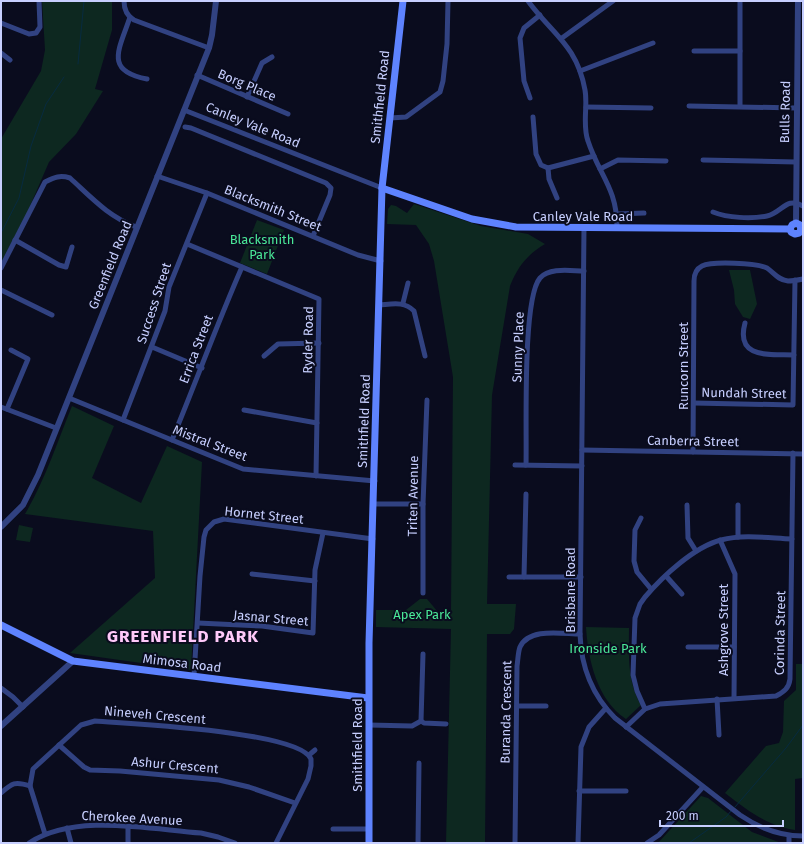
<svg xmlns="http://www.w3.org/2000/svg" width="804" height="844" font-family="'Fira Sans',sans-serif">
  <style>
    .green { fill: #0d2820 }
    .lines { fill: none; stroke-linecap: round; stroke-linejoin: round }
    .stream { stroke: #072b40; stroke-width: 1 }
    .minor { stroke: #314281; stroke-width: 5 }
    .tertiary { stroke: #314281; stroke-width: 6 }
    .secondary { stroke: #5e83ff; stroke-width: 7 }
    .labels { text-anchor: middle; dominant-baseline: central; stroke-width: 4; stroke-linejoin: round; paint-order: stroke }
    .street-label { font-size: 13px; fill: #c7cfff; stroke: #0a0c1e }
    .park-label { font-size: 13px; fill: #4ae898; stroke: #0a0c1e }
    .district-label { font-size: 17px; font-weight: bold; letter-spacing: 1px; fill: #ffc9f9; stroke: #0a0c1e }
  </style>
  <rect width="100%" height="100%" fill="#0a0c1e"/>
  <!-- green -->
  <g class="green">
    <path d="M42 1H112V30L95 89 103 91 76 134 49 162 27 213 1 263V139L41 71 45 50Z"/>
    <path d="M414 204 481 226 528 234 545 244C528 254 518 266 510 286L492 395 487 604H516L514 629 510 634H487L485 843H446L451 629 376 627V610H406L420 599H427L438 612 451 610 453 377 434 261 429 244 416 225 387 224 388 209 391 205 396 206 407 213Z"/>
    <path d="M257 220 284 230 267 274 240 263Z"/>
    <path d="M729 270H750L757 304 750 319 743 317 735 304 734 290Z"/>
    <path d="M72 406 114 426 92 478 141 503 167 446 202 462 191 670 70 653 155 578 153 531 25 514C45 480 57 443 72 406Z"/>
    <path d="M19 525 33 528 30 542 16 540Z"/>
    <path d="M586 627 629 628C629 655 627 681 641 705L626 719C597 700 588 660 586 627Z"/>
    <path d="M796 664H803V778L795 779V830C767 826 747 810 725 793L766 746 779 743 783 732 784 701 796 690Z"/>
    <path d="M701 796 708 798 752 832 781 843H658Z"/>
  </g>
  <g class="lines">
    <!-- stream -->
    <g class="stream">
      <path d="M78 64 84 1"/>
      <path d="M1 233 19 198 31 146 46 104 64 77"/>
      <path d="M735 807 786 748 803 725"/>
      <path d="M689 843 726 817 731 811"/>
    </g>
    <!-- minor -->
    <g class="minor">
      <path d="M124 1C124 10 127 16 134 20L209 48"/>
      <path d="M528 1C552 34 577 45 585 90 588 106 582 125 588 141 599 175 617 188 617 227"/>
      <path d="M130 17C120 48 103 71 147 79"/>
      <path d="M1 23 29 34 36 33 40 27 39 1"/>
      <path d="M562 38 613 1"/>
      <path d="M694 51H740"/>
      <path d="M1 53 10 60"/>
      <path d="M580 71 653 43"/>
      <path d="M197 75 288 114"/>
      <path d="M247 97 262 63 272 57"/>
      <path d="M530 98 524 81 520 38 524 28 540 15"/>
      <path d="M689 106 796 108"/>
      <path d="M740 106V1"/>
      <path d="M586 107 651 108"/>
      <path d="M184 110 382 188"/>
      <path d="M533 117 536 154 541 165 548 168 594 156"/>
      <path d="M390 118 406 117 440 92 443 81 447 44 448 1"/>
      <path d="M185 127 191 128 326 183 331 188 330 195 313 236"/>
      <path d="M703 160 796 162"/>
      <path d="M548 168 549 179 557 198"/>
      <path d="M600 169 618 160 666 161"/>
      <path d="M157 176 207 193 358 255 381 261"/>
      <path d="M713 212C728 218 751 219 767 216 782 213 786 196 803 206"/>
      <path d="M617 214 644 213"/>
      <path d="M584 227 580 634C581 666 592 695 615 718L740 815C759 828 779 836 803 836"/>
      <path d="M15 240 59 265 66 267 72 247"/>
      <path d="M187 244 319 299 316 476"/>
      <path d="M1 268 45 182C55 177 60 175 70 178 93 199 108 216 136 227"/>
      <path d="M1 290 52 315"/>
      <path d="M403 303 408 283"/>
      <path d="M379 305C393 304 404 301 414 311L425 356"/>
      <path d="M745 323C735 360 771 354 794 355"/>
      <path d="M152 347 202 368"/>
      <path d="M264 356 278 344 319 343"/>
      <path d="M69 398 243 469 375 481"/>
      <path d="M694 403 793 405 795 280"/>
      <path d="M1 407 56 428"/>
      <path d="M7 409 28 359 11 350"/>
      <path d="M244 410 317 423"/>
      <path d="M123 420 165 311 169 287 207 193"/>
      <path d="M172 440C196 382 217 324 242 267"/>
      <path d="M582 450 803 454"/>
      <path d="M693 452 694 281C694 274 696 269 702 266 712 261 757 263 767 268 774 273 778 280 788 281 792 281 798 280 803 279"/>
      <path d="M515 465 582 466"/>
      <path d="M526 465C527 432 522 299 540 278 550 267 571 271 584 271"/>
      <path d="M374 504H423"/>
      <path d="M687 505 688 538 696 551"/>
      <path d="M738 505V537"/>
      <path d="M641 518 635 530 634 561 637 572 651 589"/>
      <path d="M720 540 735 574 734 698"/>
      <path d="M252 574 315 581"/>
      <path d="M666 576 682 594"/>
      <path d="M509 577H581"/>
      <path d="M524 577 526 494"/>
      <path d="M423 593V504L427 400"/>
      <path d="M198 623 262 626 313 633 315 570 323 533"/>
      <path d="M688 647H734"/>
      <path d="M194 676 200 576 204 537 206 530 214 522 224 519 373 539"/>
      <path d="M1 688 13 697 23 707"/>
      <path d="M717 699 719 735"/>
      <path d="M517 706H546"/>
      <path d="M645 709 637 691 633 675 635 618 640 604 645 597C663 576 694 547 721 540 744 534 768 538 792 539"/>
      <path d="M421 721 424 723 446 724"/>
      <path d="M369 725 412 726 421 721 423 654"/>
      <path d="M626 727 645 709 660 704 776 696C784 692 789 688 790 679L793 453"/>
      <path d="M59 745 84 767 90 770 120 771 219 780 249 787 295 803"/>
      <path d="M309 755 315 750"/>
      <path d="M579 791H626"/>
      <path d="M1 793C12 783 15 781 30 786"/>
      <path d="M67 828 71 843"/>
      <path d="M333 829H369"/>
      <path d="M45 834 30 786 33 769 81 725 95 721C129 724 299 731 311 759V766L308 779 276 843"/>
      <path d="M29 843C75 813 148 829 201 833L218 837 235 843"/>
      <path d="M128 843V827"/>
      <path d="M418 843 419 763"/>
      <path d="M515 843 517 666C518 660 518 652 520 647 529 627 563 634 580 634"/>
      <path d="M578 843 581 747 589 727 606 708"/>
      <path d="M647 843 659 835 703 787"/>
      <path d="M789 843V836"/>
    </g>
    <!-- tertiary -->
    <g class="tertiary">
      <path d="M796 223 798 1"/>
      <path d="M1 527 23 505 38 475 209 48 212 35 216 1"/>
      <path d="M1 726 73 661"/>
    </g>
    <!-- secondary -->
    <g class="secondary">
      <path d="M382 188 472 219 516 227 790 229"/>
      <path d="M790 229 792 225 796 223 800 225 801 230"/>
      <path d="M790 229 791 232 795 234 799 233 801 230"/>
      <path d="M1 625 73 661 368 698"/>
      <path d="M369 843V643L382 188 403 1"/>
    </g>
  </g>
  <g class="labels">
    <!-- street labels -->
    <g class="street-label">
      <text transform="translate(247 85) rotate(23)">Borg Place</text>
      <text transform="translate(380 97) rotate(-84)">Smithfield Road</text>
      <text transform="translate(785 112) rotate(-89)">Bulls Road</text>
      <text transform="translate(253 125) rotate(22)">Canley Vale Road</text>
      <text transform="translate(273 208) rotate(22)">Blacksmith Street</text>
      <text x="583" y="216">Canley Vale Road</text>
      <text transform="translate(110 265) rotate(-68)">Greenfield Road</text>
      <text transform="translate(154 303) rotate(-72)">Success Street</text>
      <text transform="translate(308 340) rotate(-89)">Ryder Road</text>
      <text transform="translate(518 347) rotate(-88)">Sunny Place</text>
      <text transform="translate(196 349) rotate(-69)">Errica Street</text>
      <text transform="translate(683 366) rotate(-90)">Runcorn Street</text>
      <text transform="translate(744 393) rotate(1)">Nundah Street</text>
      <text transform="translate(364 421) rotate(-88)">Smithfield Road</text>
      <text transform="translate(693 441) rotate(1)">Canberra Street</text>
      <text transform="translate(210 443) rotate(21)">Mistral Street</text>
      <text transform="translate(413 496) rotate(-89)">Triten Avenue</text>
      <text transform="translate(264 515) rotate(6)">Hornet Street</text>
      <text transform="translate(570 590) rotate(-90)">Brisbane Road</text>
      <text transform="translate(271 618) rotate(5)">Jasnar Street</text>
      <text transform="translate(723 630) rotate(-90)">Ashgrove Street</text>
      <text transform="translate(780 633) rotate(-89)">Corinda Street</text>
      <text transform="translate(182 663) rotate(7)">Mimosa Road</text>
      <text transform="translate(506 712) rotate(-89)">Buranda Crescent</text>
      <text transform="translate(155 715) rotate(5)">Nineveh Crescent</text>
      <text transform="translate(357 745) rotate(-90)">Smithfield Road</text>
      <text transform="translate(175 765) rotate(5)">Ashur Crescent</text>
      <text transform="translate(132 818) rotate(3)">Cherokee Avenue</text>
    </g>
    <!-- park labels -->
    <g class="park-label">
      <text x="262" y="239">Blacksmith<tspan x="262" dy="15">Park</tspan></text>
      <text x="422" y="614">Apex Park</text>
      <text x="608" y="648">Ironside Park</text>
    </g>
    <!-- district labels -->
    <g class="district-label">
      <text x="183" y="636">GREENFIELD PARK</text>
    </g>
  </g>
  <!-- border -->
  <rect width="804" height="844" fill="none" stroke="#c7cfff" stroke-width="4"/>
  <!-- scale -->
  <path d="M660 820v6h123v-6" fill="none" stroke="#c7cfff" stroke-width="2"/>
  <text x="666" y="820" font-size="12" fill="#c7cfff" stroke="#0a0c1e" stroke-width="3" paint-order="stroke">200 m</text>
</svg>
